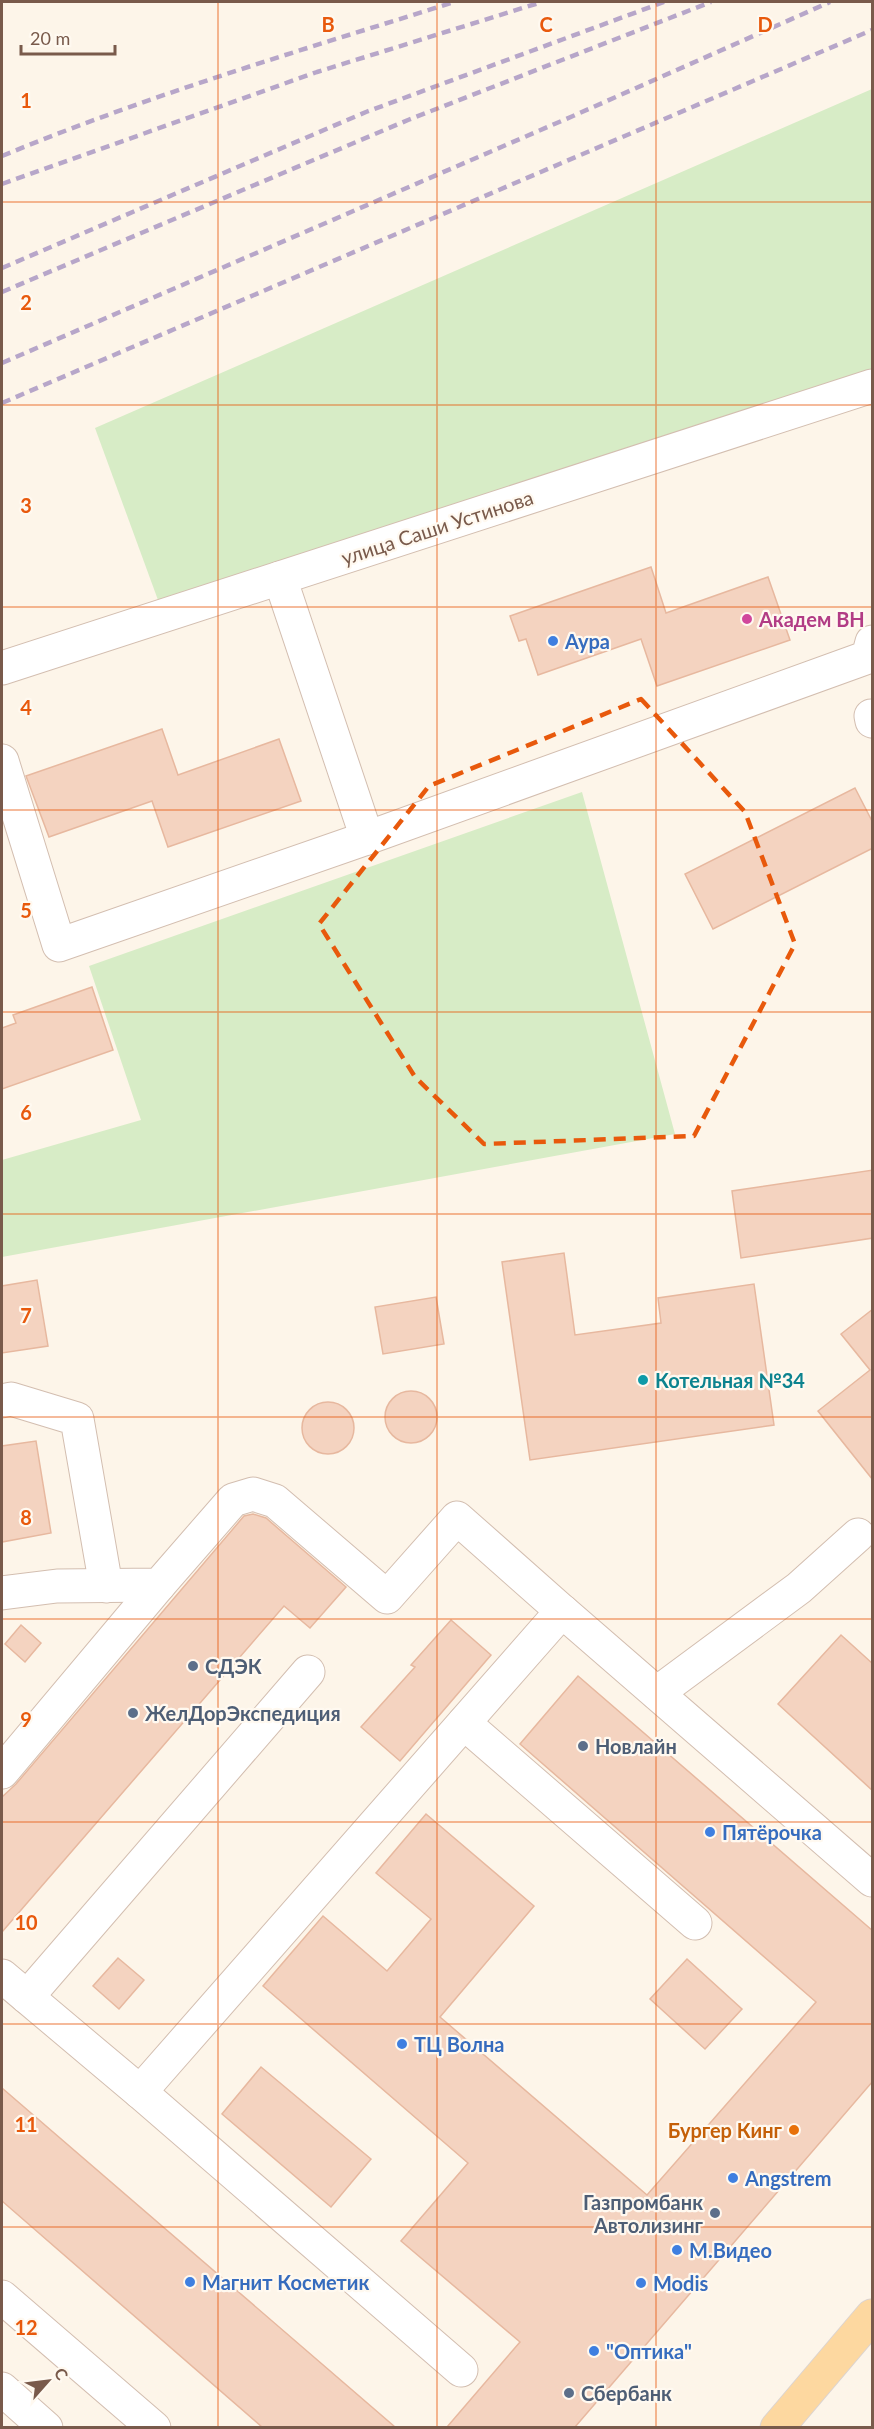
<svg xmlns="http://www.w3.org/2000/svg" width="874" height="2429" font-family="Lato,sans-serif">
  <style>
    .green { fill: #d7ecc6 }
    .building { fill: #f4d3c0; stroke: #e7b89f; stroke-width: 1.5 }
    .lines { fill: none; stroke-linecap: round; stroke-linejoin: round }
    .minor-casing { stroke: #d3beb0; stroke-width: 35 }
    .major-casing { stroke: #dcd4d0; stroke-width: 35 }
    .minor { stroke: #fff; stroke-width: 33 }
    .major { stroke: #fdd8a0; stroke-width: 33 }
    .rail { stroke: #b7a6c9; stroke-width: 4.5; stroke-dasharray: 9 6; stroke-linecap: butt }
    .marked { fill: none; stroke: #e8590c; stroke-width: 4.5; stroke-dasharray: 12 8; stroke-linejoin: round }
    .grid { fill: none; stroke: #e8590c; stroke-width: 1.5; stroke-opacity: 0.55 }
    .hotel-dot { fill: #d1479c; stroke: #fff9f0; stroke-width: 2 }
    .shop-dot { fill: #3f7fe0; stroke: #fff9f0; stroke-width: 2 }
    .culture-dot { fill: #0f9aa8; stroke: #fff9f0; stroke-width: 2 }
    .service-dot { fill: #5c6f8a; stroke: #fff9f0; stroke-width: 2 }
    .food-dot { fill: #e8710a; stroke: #fff9f0; stroke-width: 2 }
    .labels { text-anchor: middle; dominant-baseline: central; stroke-width: 4.5; stroke-linejoin: round; paint-order: stroke }
    .street-label { font-size: 20px; fill: #795a4b; stroke: #fff9f0 }
    .hotel-label { font-size: 20px; font-weight: bold; fill: #b23c85; stroke: #fff9f0; text-anchor: start }
    .shop-label { font-size: 20px; font-weight: bold; fill: #366cbe; stroke: #fff9f0; text-anchor: start }
    .culture-label { font-size: 20px; font-weight: bold; fill: #0d838f; stroke: #fff9f0; text-anchor: start }
    .service-label { font-size: 20px; font-weight: bold; fill: #4e5e75; stroke: #fff9f0; text-anchor: start }
    .food-label { font-size: 20px; font-weight: bold; fill: #c56008; stroke: #fff9f0; text-anchor: end }
    .grid-label { font-size: 20px; text-anchor: middle; font-weight: bold; fill: #e8590c; stroke: #fff9f0; stroke-width: 4.5; stroke-linejoin: round; paint-order: stroke }
  </style>
  <rect width="100%" height="100%" fill="#fdf5e9"/>
  <!-- green -->
  <g class="green">
    <path d="M872 89V371L158 600 95 428Z"/>
    <path d="M582 792 675 1134 2 1257V1160L141 1120 89 966Z"/>
  </g>
  <!-- building -->
  <g class="building">
    <path d="M651 567 666 613 768 577 790 640 657 686 641 639 538 675 526 639 519 641 510 616Z"/>
    <path d="M162 729 178 775 279 739 301 801 168 847 152 801 49 837 26 776Z"/>
    <path d="M855 788 873 823V848L713 929 685 874Z"/>
    <path d="M92 987 113 1050 2 1089V1028L16 1023 13 1015Z"/>
    <path d="M873 1170V1238L741 1258 732 1191Z"/>
    <path d="M564 1253 575 1335 661 1323 658 1298 754 1284 774 1425 530 1460 502 1262Z"/>
    <path d="M37 1280 48 1346 2 1353V1286Z"/>
    <path d="M436 1297 444 1344 383 1354 375 1307Z"/>
    <path d="M873 1309V1480L818 1411 870 1370 841 1334Z"/>
    <circle cx="411" cy="1417" r="26"/>
    <circle cx="328" cy="1428" r="26"/>
    <path d="M36 1441 51 1533 2 1542V1446Z"/>
    <path d="M253 1514 266 1518 346 1587 310 1628 284 1606 2 1932V1797L16 1784 244 1516Z"/>
    <path d="M451 1620 491 1655 400 1761 361 1727 415 1667 411 1665Z"/>
    <path d="M21 1625 41 1643 25 1662 5 1644Z"/>
    <path d="M841 1635 873 1664V1791L778 1704Z"/>
    <path d="M578 1676 873 1931V2081L575 2427H447L520 2342 401 2241 468 2163 263 1986 323 1916 387 1971 431 1919 376 1873 426 1814 534 1906 440 2017 647 2195 816 2002 520 1744Z"/>
    <path d="M118 1958 144 1980 119 2009 93 1986Z"/>
    <path d="M687 1959 742 2009 705 2049 650 1999Z"/>
    <path d="M261 2067 371 2159 331 2207 222 2114Z"/>
    <path d="M2 2088 395 2427H262L2 2201Z"/>
  </g>
  <g class="lines">
    <defs>
      <g id="minor">
        <path d="M280 578 367 838"/>
        <path d="M2 668 872 386"/>
        <path d="M871 716 872 721"/>
        <path d="M2 761 59 945 367 838 868 657 872 642"/>
        <path d="M2 1401 11 1399 77 1419 106 1586"/>
        <path d="M2 1593 57 1586 159 1585 233 1500 253 1494 275 1501 387 1597 457 1518 562 1611"/>
        <path d="M657 1693 799 1588 858 1535"/>
        <path d="M464 1723 695 1923"/>
        <path d="M2 1772 159 1585"/>
        <path d="M2 1976 140 2092 562 1611 872 1880"/>
        <path d="M27 1997 308 1672"/>
        <path d="M140 2092 461 2370"/>
        <path d="M2 2297 154 2428"/>
        <path d="M2 2389 46 2428"/>
      </g>
      <path id="major" d="M777 2428 872 2316"/>
    </defs>
    <!-- minor casing -->
    <use href="#minor" class="minor-casing"/>
    <!-- major casing -->
    <use href="#major" class="major-casing"/>
    <!-- minor -->
    <use href="#minor" class="minor"/>
    <!-- major -->
    <use href="#major" class="major"/>
    <!-- rail -->
    <g class="rail">
      <path d="M2 156C149 95 302 50 454 2"/>
      <path d="M2 184 317 72 542 2"/>
      <path d="M2 268 366 112 664 2"/>
      <path d="M2 292 408 120 711 2"/>
      <path d="M2 363 573 116 830 2"/>
      <path d="M2 403 872 30"/>
    </g>
  </g>
  <!-- marked area -->
  <path class="marked" d="M641 699 745 812 795 944 694 1136 484 1144 415 1077 319 924 429 786Z"/>
  <!-- grid -->
  <path class="grid" d="M218 2V2428M437 2V2428M656 2V2428M2 202H872M2 405H872M2 607H872M2 810H872M2 1012H872M2 1214H872M2 1417H872M2 1619H872M2 1822H872M2 2024H872M2 2227H872"/>
  <!-- markers -->
  <circle class="hotel-dot" cx="747" cy="619" r="6"/>
  <g class="shop-dot">
    <circle cx="553" cy="641" r="6"/>
    <circle cx="710" cy="1832" r="6"/>
    <circle cx="402" cy="2044" r="6"/>
    <circle cx="733" cy="2178" r="6"/>
    <circle cx="677" cy="2250" r="6"/>
    <circle cx="190" cy="2282" r="6"/>
    <circle cx="641" cy="2283" r="6"/>
    <circle cx="594" cy="2351" r="6"/>
  </g>
  <circle class="culture-dot" cx="643" cy="1380" r="6"/>
  <g class="service-dot">
    <circle cx="193" cy="1666" r="6"/>
    <circle cx="133" cy="1713" r="6"/>
    <circle cx="583" cy="1746" r="6"/>
    <circle cx="715" cy="2213" r="6"/>
    <circle cx="569" cy="2393" r="6"/>
  </g>
  <circle class="food-dot" cx="794" cy="2130" r="6"/>
  <g class="labels">
    <!-- street labels -->
    <g class="street-label">
      <text transform="translate(437 527) rotate(-18)">улица Саши Устинова</text>
    </g>
    <!-- hotel labels -->
    <g class="hotel-label">
      <text x="759" y="619">Академ ВН</text>
    </g>
    <!-- shop labels -->
    <g class="shop-label">
      <text x="565" y="641">Аура</text>
      <text x="722" y="1832">Пятёрочка</text>
      <text x="414" y="2044">ТЦ Волна</text>
      <text x="745" y="2178">Angstrem</text>
      <text x="689" y="2250">М.Видео</text>
      <text x="202" y="2282">Магнит Косметик</text>
      <text x="653" y="2283">Modis</text>
      <text x="606" y="2351">"Оптика"</text>
    </g>
    <!-- culture labels -->
    <g class="culture-label">
      <text x="655" y="1380">Котельная №34</text>
    </g>
    <!-- service labels -->
    <g class="service-label">
      <text x="205" y="1666">СДЭК</text>
      <text x="145" y="1713">ЖелДорЭкспедиция</text>
      <text x="595" y="1746">Новлайн</text>
      <text x="703" y="2202" text-anchor="end">Газпромбанк<tspan x="703" dy="23">Автолизинг</tspan></text>
      <text x="581" y="2393">Сбербанк</text>
    </g>
    <!-- food labels -->
    <g class="food-label">
      <text x="782" y="2130">Бургер Кинг</text>
    </g>
  </g>
  <g class="grid-label">
    <text x="328" y="32">B</text>
    <text x="546" y="32">C</text>
    <text x="765" y="32">D</text>
    <text x="26" y="108">1</text>
    <text x="26" y="310">2</text>
    <text x="26" y="513">3</text>
    <text x="26" y="715">4</text>
    <text x="26" y="918">5</text>
    <text x="26" y="1120">6</text>
    <text x="26" y="1323">7</text>
    <text x="26" y="1525">8</text>
    <text x="26" y="1727">9</text>
    <text x="26" y="1930">10</text>
    <text x="26" y="2132">11</text>
    <text x="26" y="2335">12</text>
  </g>
  <!-- border -->
  <rect width="874" height="2429" fill="none" stroke="#795a4b" stroke-width="6"/>
  <!-- north arrow -->
  <g transform="translate(48 2381) rotate(62)" stroke="#fff9f0" stroke-width="4.5" paint-order="stroke">
  <path d="M0-4.5L10 22L0 15L-10 22Z" fill="#795a4b"/>
  <text y="-9" font-size="16" font-weight="bold" text-anchor="middle" fill="#795a4b">С</text>
  </g>
  <!-- scale -->
  <path d="M21 45v9h94v-9" fill="none" stroke="#795a4b" stroke-width="3"/>
  <text x="30" y="45" font-size="18" fill="#795a4b" stroke="#fff9f0" stroke-width="4.5" paint-order="stroke">20 m</text>
</svg>
